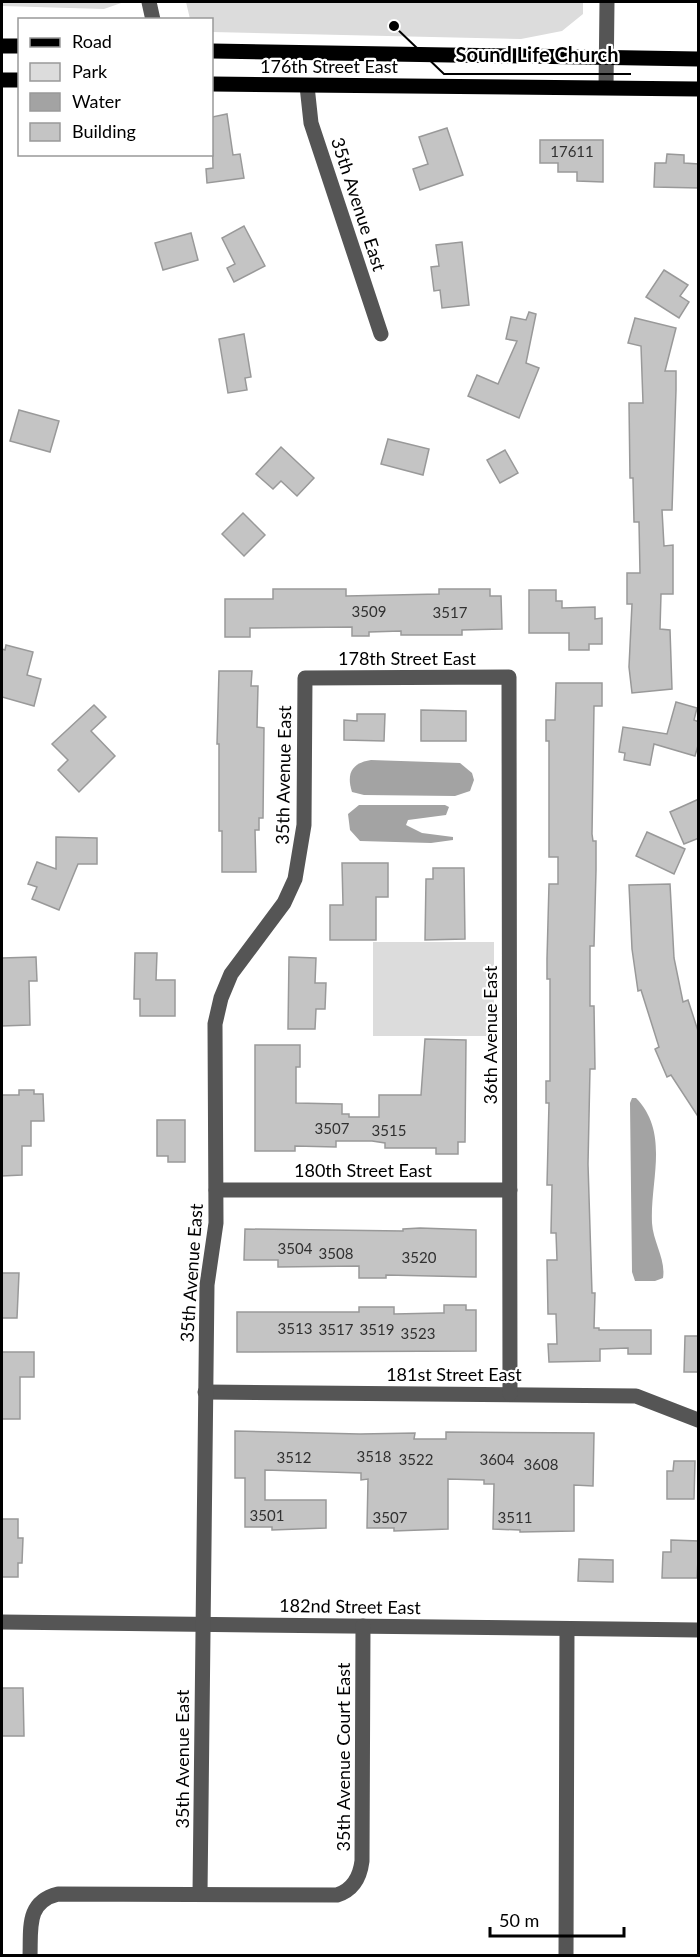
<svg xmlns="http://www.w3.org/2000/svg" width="700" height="1957" font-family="Lato,sans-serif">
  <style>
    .green { fill: #dcdcdc }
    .water { fill: #a3a3a3 }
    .building { fill: #c4c4c4; stroke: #999; stroke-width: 1.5 }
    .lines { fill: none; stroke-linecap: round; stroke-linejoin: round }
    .minor { stroke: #555; stroke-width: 15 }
    .major { stroke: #000; stroke-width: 15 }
    .labels { text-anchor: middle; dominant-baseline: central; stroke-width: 4.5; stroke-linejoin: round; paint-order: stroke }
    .number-label { font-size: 15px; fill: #313131 }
    .street-label { font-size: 18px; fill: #000; stroke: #fff }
    .leader { fill: none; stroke: #000; stroke-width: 2 }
    .callout-dot { fill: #000; stroke: #fff; stroke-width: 2 }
    .callout-label { font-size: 20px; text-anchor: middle; font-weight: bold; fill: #000; stroke: #fff; stroke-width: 4.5; stroke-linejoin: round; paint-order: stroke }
  </style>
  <rect width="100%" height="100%" fill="#fff"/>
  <!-- green -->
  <g class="green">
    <path d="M2 2H124L104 9 2 6Z"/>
    <path d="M186 2H583V14L562 31 521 39 212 32V20L190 19Z"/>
    <rect x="373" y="942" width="121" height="94"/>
  </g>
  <!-- water -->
  <g class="water">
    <path d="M371 760 460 763 472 773 474 780 470 791 455 796 364 795 352 792C346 773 352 763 371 760Z"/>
    <path d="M359 805H445L449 807 446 815 408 820 406 825 422 833 453 837V840L431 843 360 841 350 830 348 814Z"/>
    <path d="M632 1098H636C670 1133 650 1180 652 1223 653 1242 666 1259 663 1278L655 1281H635L632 1272 630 1103Z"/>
  </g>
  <!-- building -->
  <g class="building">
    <path d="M227 114 233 155 240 154 244 178 207 183 206 169 213 168 212 117Z"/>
    <path d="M447 128 463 175 420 190 413 169 428 164 419 137Z"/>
    <path d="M540 140H603V182L577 181V172H558V163H540Z"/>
    <path d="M667 154 684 155V163L699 164V188L654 187 655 163H666Z"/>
    <path d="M244 226 265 266 234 282 227 268 235 264 222 238Z"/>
    <path d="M191 233 198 260 163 270 155 243Z"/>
    <path d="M462 242 469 305 442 308 440 290 434 291 431 267 439 266 436 245Z"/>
    <path d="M664 270 688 285 680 296 689 302 679 318 646 297Z"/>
    <path d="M529 312 536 314 526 363 539 368 519 418 468 396 477 375 498 384 517 341 506 339 511 317 526 320Z"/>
    <path d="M635 318 676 328 665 371H676V390L672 510H662L664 546 673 545V594H661L660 629 670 630 672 689 632 693 629 667 632 604H627V573H640L639 522H634L633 478H630L629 403H643L641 346 628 343Z"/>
    <path d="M244 334 251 377 245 378 247 390 228 393 219 339Z"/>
    <path d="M19 410 59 421 50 452 10 441Z"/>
    <path d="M388 439 429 449 423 475 381 464Z"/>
    <path d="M281 447 314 478 297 496 281 481 273 489 256 474Z"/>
    <path d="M505 450 518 473 500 483 487 460Z"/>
    <path d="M243 513 265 535 244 556 222 534Z"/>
    <path d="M273 589H346V596L439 594V589H490V596H501L502 629 462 630V635H401V631L369 632V636H352V627L250 628V637H225V599H273Z"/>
    <path d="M529 590H556V601H562V608L595 607V619L602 618V644H589V650H569V633H529Z"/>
    <path d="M6 645 33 652 27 675 41 679 34 706 2 697V649L5 650Z"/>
    <path d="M219 671H252L251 686H258L257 727 264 728 263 818H259V830H255L256 872H222V831H219V744H217Z"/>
    <path d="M556 683H602V706H594L592 834 593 841H596V870L594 946H590V1006H594L595 1069H590L588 1164 592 1293H595L594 1328H599V1330H651V1354H628V1348L600 1349V1361L549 1362 548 1344H557L556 1314H548L547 1260H557L556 1233H551L552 1185H547L549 1103H546V1081H550V979H547V959L549 884H558V857H549V741H546V720H555Z"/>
    <path d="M676 702 697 708 694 720 699 722V742L695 756 654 744 650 765 624 760 625 753 619 752 623 727 667 734Z"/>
    <path d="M94 705 106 717 91 731 115 756 79 792 58 770 68 760 52 744Z"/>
    <path d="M421 710 466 711V741H421Z"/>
    <path d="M357 714H385L384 741 344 740V720L357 721Z"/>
    <path d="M699 799V838L684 844 670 812Z"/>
    <path d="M647 832 685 849 674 874 636 856Z"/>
    <path d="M56 837 97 838V864H78L59 910 32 899 37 887 28 884 37 862 56 869Z"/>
    <path d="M342 863H388V897H376V940H330V905H343Z"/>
    <path d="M433 868H464L465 939 425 940 426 879H433Z"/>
    <path d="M670 884 674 958 683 1002 688 1000 699 1034V1118L671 1075 667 1077 655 1049 659 1047 641 990 638 991 632 949 629 885Z"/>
    <path d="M135 953H157L156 980H175V1016H140V999H134Z"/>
    <path d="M36 957 37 981H29L30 1025 2 1026V958Z"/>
    <path d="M289 957 316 958 315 983H326L325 1009H316L315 1029H288Z"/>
    <path d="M425 1039 466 1040 465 1142H458V1154H436V1148H385V1143L372 1141H336V1147L295 1146V1151H255V1045H300V1067H296V1103L342 1104V1114H349V1117H379V1095H421Z"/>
    <path d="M19 1090H34V1094H43L44 1121H31V1146H22V1175L2 1176V1095H19Z"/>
    <path d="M157 1120H185V1162H168V1156H157Z"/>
    <path d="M420 1228 476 1230V1277L386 1275V1278H359V1266L278 1267V1260H244L245 1229 403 1231V1229Z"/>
    <path d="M2 1273H19L17 1318H2Z"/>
    <path d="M444 1305H466V1310H476V1351L237 1352V1312H359V1307H394V1314L440 1313H444Z"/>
    <path d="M685 1336H699V1372H684Z"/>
    <path d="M2 1352H34V1377H20V1419H2Z"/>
    <path d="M235 1431 360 1434 415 1433 414 1439H446V1432L594 1433 593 1486 574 1485V1531L520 1532V1530L493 1529 494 1484H484V1480L448 1479V1529L394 1531V1528H367L368 1479 361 1480V1473L265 1470V1500H326V1528L272 1530V1527H245V1478H235Z"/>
    <path d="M674 1461H695L694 1499H667V1471H673Z"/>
    <path d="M2 1519H18V1538H23L22 1563H18V1577H2Z"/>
    <path d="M671 1540 699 1541 697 1578H662L663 1552H671Z"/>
    <path d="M579 1559 613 1560V1582L578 1581Z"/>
    <path d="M2 1688H23L24 1736H2Z"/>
  </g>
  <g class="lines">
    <!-- minor -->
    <g class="minor">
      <path d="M149 2 153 20"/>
      <path d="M307 86 311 123 381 334"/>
      <path d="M606 87 607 2"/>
      <path d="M216 1190H510"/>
      <path d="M205 1392 636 1396 698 1420"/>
      <path d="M2 1622 698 1630"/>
      <path d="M200 1894 207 1285 216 1223 215 1024 221 998 231 974 284 903 295 879 304 825 305 678 509 677 510 1394"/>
      <path d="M30 1956C31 1928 26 1902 58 1894L337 1895C353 1890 360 1877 362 1861L363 1626"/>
      <path d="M566 1956 567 1629"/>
    </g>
    <!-- major -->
    <g class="major">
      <path d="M2 46H20"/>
      <path d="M212 51 698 59"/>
      <path d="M2 80H20"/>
      <path d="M212 84 698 89"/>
    </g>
  </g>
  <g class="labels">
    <!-- number labels -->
    <g class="number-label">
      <text x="572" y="151">17611</text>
      <text x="369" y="611">3509</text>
      <text x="450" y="612">3517</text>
      <text x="332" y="1128">3507</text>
      <text x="389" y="1130">3515</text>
      <text x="295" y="1248">3504</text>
      <text x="336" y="1253">3508</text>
      <text x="419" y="1257">3520</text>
      <text x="295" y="1328">3513</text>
      <text x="336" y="1329">3517</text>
      <text x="377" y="1329">3519</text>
      <text x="418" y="1333">3523</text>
      <text x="374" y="1456">3518</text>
      <text x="294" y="1457">3512</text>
      <text x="416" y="1459">3522</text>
      <text x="497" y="1459">3604</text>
      <text x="541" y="1464">3608</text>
      <text x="267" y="1515">3501</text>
      <text x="390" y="1517">3507</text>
      <text x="515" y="1517">3511</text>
    </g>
    <!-- street labels -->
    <g class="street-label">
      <text x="329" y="66">176th Street East</text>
      <text transform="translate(359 204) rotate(72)">35th Avenue East</text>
      <text x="407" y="658">178th Street East</text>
      <text transform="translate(283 775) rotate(-89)">35th Avenue East</text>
      <text transform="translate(490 1035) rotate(-90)">36th Avenue East</text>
      <text x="363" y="1170">180th Street East</text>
      <text transform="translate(191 1273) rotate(-86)">35th Avenue East</text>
      <text x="454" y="1374">181st Street East</text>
      <text transform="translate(350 1606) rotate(1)">182nd Street East</text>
      <text transform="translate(343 1757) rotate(-90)">35th Avenue Court East</text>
      <text transform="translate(182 1759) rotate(-90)">35th Avenue East</text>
    </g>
  </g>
  <!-- callouts -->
  <path class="leader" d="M394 26L444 74H631"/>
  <circle class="callout-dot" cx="394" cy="26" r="6"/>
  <g class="callout-label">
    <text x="537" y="62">Sound Life Church</text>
  </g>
  <!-- border -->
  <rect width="700" height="1957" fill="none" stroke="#000000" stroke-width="6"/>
  <!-- legend -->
  <rect x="18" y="18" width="195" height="138" fill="#ffffff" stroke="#999999" stroke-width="1.5"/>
  <rect x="30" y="38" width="30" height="9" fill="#000000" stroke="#999999" stroke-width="1.5"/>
  <text x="72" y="48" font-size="18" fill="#000000">Road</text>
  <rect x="30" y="63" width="30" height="18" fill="#dcdcdc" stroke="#999999" stroke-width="1.5"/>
  <text x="72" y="78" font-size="18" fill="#000000">Park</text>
  <rect x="30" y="93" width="30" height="18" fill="#a3a3a3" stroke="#999999" stroke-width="1.5"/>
  <text x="72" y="108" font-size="18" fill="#000000">Water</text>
  <rect x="30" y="123" width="30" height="18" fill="#c4c4c4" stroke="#999999" stroke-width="1.5"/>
  <text x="72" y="138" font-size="18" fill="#000000">Building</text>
  <!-- scale -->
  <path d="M490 1927v9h134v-9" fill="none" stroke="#000000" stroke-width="3"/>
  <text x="499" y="1927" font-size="18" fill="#000000" stroke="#ffffff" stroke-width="4.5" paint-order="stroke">50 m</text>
</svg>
